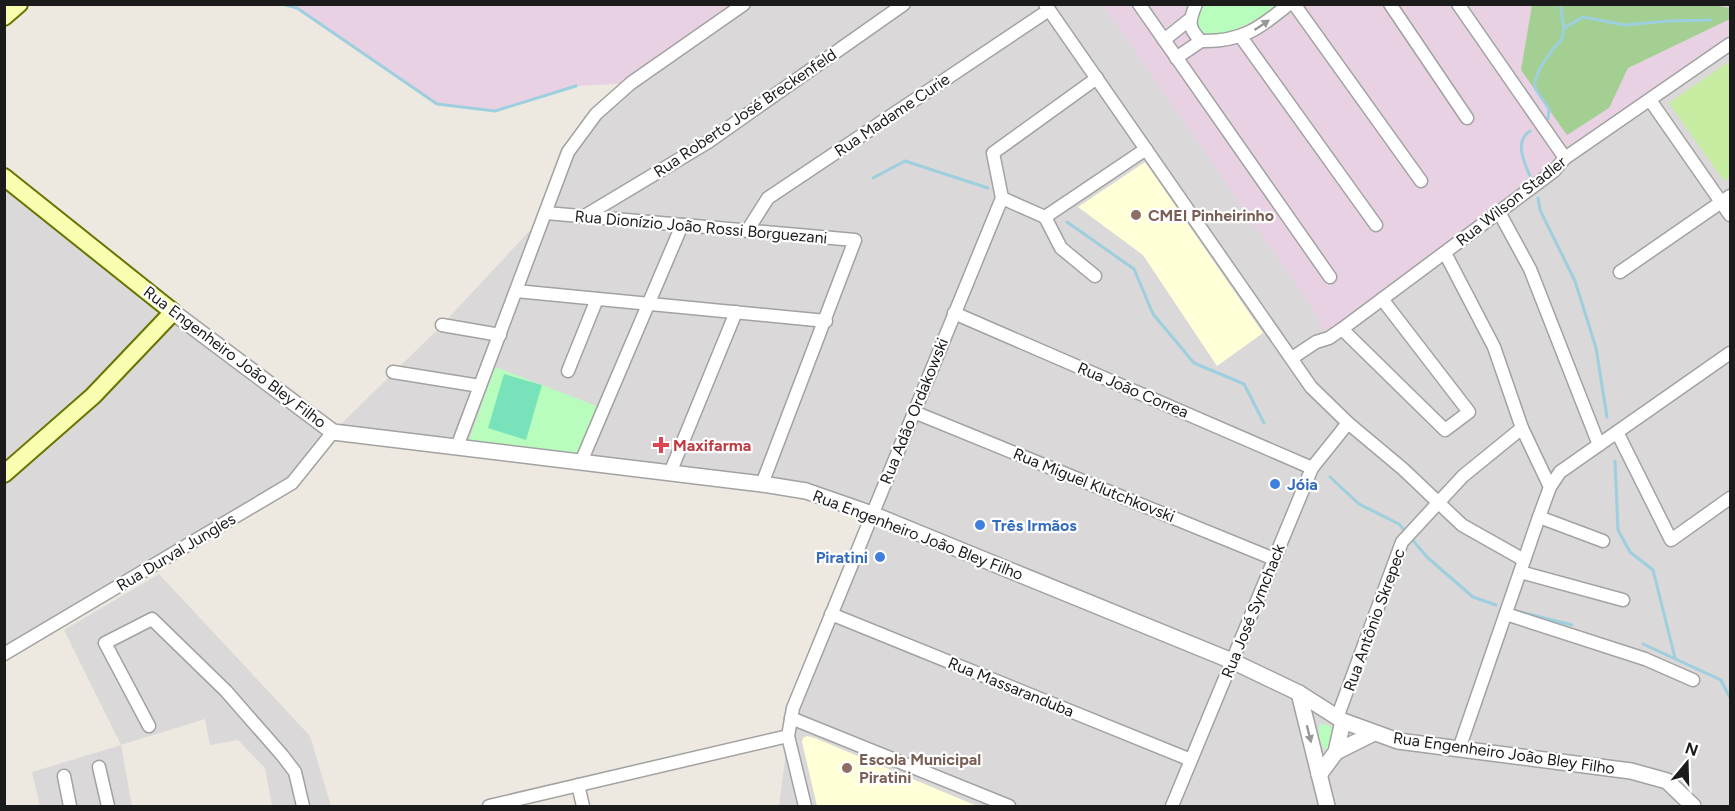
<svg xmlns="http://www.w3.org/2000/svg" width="1735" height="811" font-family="Figtree,sans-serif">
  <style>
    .residential { fill: #dad8d8 }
    .industrial { fill: #e7d1e3 }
    .education { fill: #ffffd8 }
    .grass { fill: #c6eca1 }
    .forest { fill: #a3d092 }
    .park { fill: #b8fdbe }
    .pitch { fill: #78e3bb }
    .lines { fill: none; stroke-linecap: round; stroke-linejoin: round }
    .stream { stroke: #9dcfdf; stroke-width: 3 }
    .minor-casing { stroke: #a2a2a2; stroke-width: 15 }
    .tertiary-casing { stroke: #a2a2a2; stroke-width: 18 }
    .secondary-casing { stroke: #677500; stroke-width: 20 }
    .minor { stroke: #fff; stroke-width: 12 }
    .tertiary { stroke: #fff; stroke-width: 15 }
    .secondary { stroke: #f8fdaf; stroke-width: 16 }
    .oneway { fill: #989898 }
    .education-dot { fill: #8d6e63; stroke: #fff; stroke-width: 2 }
    .health-dot { fill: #e0444e; stroke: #fff; stroke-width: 2 }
    .shop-dot { fill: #3f7fe0; stroke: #fff; stroke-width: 2 }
    .labels { text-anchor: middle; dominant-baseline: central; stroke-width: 4.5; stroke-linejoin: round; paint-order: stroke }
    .street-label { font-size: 16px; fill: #1b1b1b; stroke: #fff }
    .education-label { font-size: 16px; font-weight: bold; fill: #785e54; stroke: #fff; text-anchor: start }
    .health-label { font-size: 16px; font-weight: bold; fill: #be3a42; stroke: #fff; text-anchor: start }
    .shop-label { font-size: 16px; font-weight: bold; fill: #366cbe; stroke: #fff; text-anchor: start }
  </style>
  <rect width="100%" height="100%" fill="#eee9e0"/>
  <!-- residential -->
  <g class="residential">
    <path d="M744 5H1436L1554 171 1730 44V806H779L788 736 872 514 806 491 333 432 292 483 5 654 4 177 333 432 442 325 546 213 568 152 596 114Z"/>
    <path d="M159 574 310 736 331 806H272L265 768 238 740 210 745 205 719 121 745 132 806H40L32 772 121 745 64 630Z"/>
  </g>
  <!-- industrial -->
  <g class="industrial">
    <path d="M282 5H744L631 83 576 86 495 111 437 104 297 8Z"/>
    <path d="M1103 5H1730V44L1329 338 1311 306Z"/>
  </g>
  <!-- education -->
  <g class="education">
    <path d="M1145 162 1263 333 1217 366 1143 255 1078 207Z"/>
    <path d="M807 736 815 738 977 806H817L802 742 803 738Z"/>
  </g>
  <!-- grass -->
  <path class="grass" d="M1730 61V177L1724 181 1669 103Z"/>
  <!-- forest -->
  <path class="forest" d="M1708 4 1730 8V19L1628 68 1609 108 1567 135 1521 70 1532 5Z"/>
  <!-- park -->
  <g class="park">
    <path d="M1204 5H1276C1262 19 1218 43 1199 31L1196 22Z"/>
    <path d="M495 367 599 407 579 457 469 440Z"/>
    <path d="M1320 724 1328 725 1336 731 1331 750 1327 751C1320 745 1317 732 1320 724Z"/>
  </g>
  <!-- pitch -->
  <path class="pitch" d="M504 374 542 385 526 440 488 428Z"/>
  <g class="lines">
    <!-- stream -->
    <g class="stream">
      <path d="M282 4 297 8 437 104 495 111 576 86"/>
      <path d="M1564 28 1583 17 1625 25 1669 21 1711 20"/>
      <path d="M1548 119 1549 109 1535 88V81L1540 68 1553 49 1562 39 1564 28 1560 4"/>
      <path d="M1530 131C1514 141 1524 162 1530 176"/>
      <path d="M873 178 905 161 988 188"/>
      <path d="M1538 198 1540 210 1575 281 1596 348 1607 417"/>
      <path d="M1067 222 1134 269 1153 314 1194 363 1244 384 1264 423"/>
      <path d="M1615 461 1618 530 1630 552 1653 570 1675 658"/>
      <path d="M1330 477 1359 504 1399 524 1406 532"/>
      <path d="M1410 537 1428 558 1473 597 1496 605"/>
      <path d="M1521 612 1572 625"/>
      <path d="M1643 644 1721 680 1730 698"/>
    </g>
    <defs>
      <g id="minor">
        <path d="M1045 4 1311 387 1348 423 1403 469 1462 525 1524 560"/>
        <path d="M1139 4 1330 277"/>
        <path d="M1196 4C1189 21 1187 27 1201 41 1241 42 1259 29 1289 4"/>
        <path d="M1294 4 1421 181"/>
        <path d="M1390 4 1467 118"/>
        <path d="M1458 4 1565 158"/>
        <path d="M1241 37 1376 225"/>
        <path d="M1164 40 1189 20"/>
        <path d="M1176 58 1201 41"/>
        <path d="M1650 100 1730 215"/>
        <path d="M1002 198 1045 217 1146 149"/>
        <path d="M1499 212 1530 269 1599 445"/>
        <path d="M546 213 855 240 762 484"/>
        <path d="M583 217 708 142 904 4"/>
        <path d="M1045 217 1061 248 1095 276"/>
        <path d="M747 231 768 198 1049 10"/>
        <path d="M1445 253 1494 347 1522 428 1550 487"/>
        <path d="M1620 272 1730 196"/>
        <path d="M516 291 826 321"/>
        <path d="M954 313 1312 468"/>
        <path d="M442 325 500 335"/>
        <path d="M1342 329 1445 430 1469 412 1382 299"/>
        <path d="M1292 358 1316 342 1329 338 1342 329 1554 171 1565 158 1730 44"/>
        <path d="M568 371 597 299"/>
        <path d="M393 372 480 386"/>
        <path d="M914 412 1274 559"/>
        <path d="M1617 432 1671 540 1730 498"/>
        <path d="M457 447 568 152 596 114 631 83 744 4"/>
        <path d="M581 462 682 225"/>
        <path d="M670 473 736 312"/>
        <path d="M1539 517 1603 541"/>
        <path d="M1520 572 1623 600"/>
        <path d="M831 614 1191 760"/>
        <path d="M1506 614 1645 659 1693 680"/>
        <path d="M4 654 292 483 333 432"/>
        <path d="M791 718 1009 806"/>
        <path d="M1337 718 1402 542 1463 476 1522 428"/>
        <path d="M149 726 105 643 152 619 226 691 282 755 295 772 303 806"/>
        <path d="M1459 749 1539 517 1550 487 1560 472 1730 353"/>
        <path d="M99 767 108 806"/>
        <path d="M64 776 70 806"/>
        <path d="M578 785 583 806"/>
        <path d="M489 806 788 736"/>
        <path d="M805 806 788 736 793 708 1002 198 993 153 1097 78"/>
        <path d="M1172 806 1312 468 1348 423"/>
      </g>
      <g id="tertiary">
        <path d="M173 312 333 432 762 484 806 491 872 514 1232 661 1299 693 1343 721 1398 741 1631 771 1667 781 1693 806"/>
        <path d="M1299 693 1327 806"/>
        <path d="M1336 752 1374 733"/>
        <path d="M1319 775 1336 752 1343 721"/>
      </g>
      <g id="secondary">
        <path d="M4 17 19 4"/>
        <path d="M4 177 173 312 93 396 4 474"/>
      </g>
    </defs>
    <!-- minor casing -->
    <use href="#minor" class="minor-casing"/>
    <!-- tertiary casing -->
    <use href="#tertiary" class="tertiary-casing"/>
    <!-- secondary casing -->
    <use href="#secondary" class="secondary-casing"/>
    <!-- minor -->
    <use href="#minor" class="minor"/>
    <!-- tertiary -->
    <use href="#tertiary" class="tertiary"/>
    <!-- secondary -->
    <use href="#secondary" class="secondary"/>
  </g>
  <!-- one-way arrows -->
  <defs><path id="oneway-solid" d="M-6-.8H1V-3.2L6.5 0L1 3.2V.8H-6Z" transform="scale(1.5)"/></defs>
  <g class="oneway">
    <use href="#oneway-solid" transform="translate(1262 25) rotate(-34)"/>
    <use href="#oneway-solid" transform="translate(1309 734) rotate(76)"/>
  </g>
  <!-- markers -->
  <g class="education-dot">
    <circle cx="1136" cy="215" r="6"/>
    <circle cx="847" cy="768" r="6"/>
  </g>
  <path class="health-dot" d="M658 436h6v6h6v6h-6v6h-6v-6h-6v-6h6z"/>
  <g class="shop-dot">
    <circle cx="1275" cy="484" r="6"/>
    <circle cx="980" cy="525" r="6"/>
    <circle cx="880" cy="557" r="6"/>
  </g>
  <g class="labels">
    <!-- street labels -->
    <g class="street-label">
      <text transform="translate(745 113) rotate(-34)">Rua Roberto José Breckenfeld</text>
      <text transform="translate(892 115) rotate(-34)">Rua Madame Curie</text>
      <text transform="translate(1511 201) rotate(-38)">Rua Wilson Stadler</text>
      <text transform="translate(701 227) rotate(5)">Rua Dionízio João Rossi Borguezani</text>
      <text transform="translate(235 357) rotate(37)">Rua Engenheiro João Bley Filho</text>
      <text transform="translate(1133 390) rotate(23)">Rua João Correa</text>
      <text transform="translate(914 411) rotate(-68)">Rua Adão Ordakowski</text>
      <text transform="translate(1094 485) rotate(22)">Rua Miguel Klutchkovski</text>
      <text transform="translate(918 535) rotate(21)">Rua Engenheiro João Bley Filho</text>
      <text transform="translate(176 552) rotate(-31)">Rua Durval Jungles</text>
      <text transform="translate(1253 611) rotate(-68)">Rua José Symchack</text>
      <text transform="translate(1374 620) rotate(-70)">Rua Antônio Skrepec</text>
      <text transform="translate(1011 687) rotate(22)">Rua Massaranduba</text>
      <text transform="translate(1504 753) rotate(8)">Rua Engenheiro João Bley Filho</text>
    </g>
    <!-- education labels -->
    <g class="education-label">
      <text x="1148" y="215">CMEI Pinheirinho</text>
      <text x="859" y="759">Escola Municipal<tspan x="859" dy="18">Piratini</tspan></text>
    </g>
    <!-- health labels -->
    <g class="health-label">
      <text x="673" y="445">Maxifarma</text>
    </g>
    <!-- shop labels -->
    <g class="shop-label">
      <text x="1287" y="484">Jóia</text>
      <text x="992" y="525">Três Irmãos</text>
      <text x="868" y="557" text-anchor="end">Piratini</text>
    </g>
  </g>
  <!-- border -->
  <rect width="1735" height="811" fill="none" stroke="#1b1b1b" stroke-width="12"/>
  <!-- north arrow -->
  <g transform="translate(1687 763) rotate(19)" stroke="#ffffff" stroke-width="4.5" paint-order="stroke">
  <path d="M0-4.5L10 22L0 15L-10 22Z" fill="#1b1b1b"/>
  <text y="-9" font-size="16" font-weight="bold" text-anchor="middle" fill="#1b1b1b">N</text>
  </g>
</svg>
